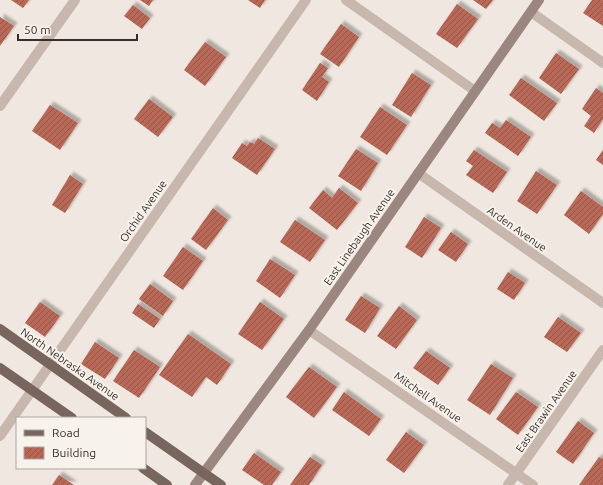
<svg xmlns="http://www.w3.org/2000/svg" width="603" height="485" font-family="Ubuntu,sans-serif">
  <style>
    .building { fill: url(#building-hatch); filter: url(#shadow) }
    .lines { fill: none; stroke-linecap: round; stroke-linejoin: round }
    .street { stroke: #c7b7ad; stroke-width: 10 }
    .secondary { stroke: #9b877f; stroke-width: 10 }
    .primary { stroke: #77655e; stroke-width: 10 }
    .labels { text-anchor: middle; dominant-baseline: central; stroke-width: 4; stroke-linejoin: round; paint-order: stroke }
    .street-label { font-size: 11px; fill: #372e2b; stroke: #f8f2ec }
  </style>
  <defs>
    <pattern id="building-hatch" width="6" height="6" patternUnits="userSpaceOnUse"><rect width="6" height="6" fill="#b86757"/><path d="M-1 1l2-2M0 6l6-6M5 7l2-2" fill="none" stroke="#965548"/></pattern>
    <filter id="shadow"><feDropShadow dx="3.5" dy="-3.5" stdDeviation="1" flood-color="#0004"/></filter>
  </defs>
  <rect width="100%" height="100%" fill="#f0e8e0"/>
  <!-- building -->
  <g class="building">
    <path d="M11 0H29L23 8Z"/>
    <path d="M140 0H153L149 6Z"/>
    <path d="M248 0H265L260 8Z"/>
    <path d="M473 0H493L486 9Z"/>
    <path d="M592 0H603V26L583 13Z"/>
    <path d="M457 4 478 19 457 48 436 34Z"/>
    <path d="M133 5 150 18 142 29 124 16Z"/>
    <path d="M0 17 14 26 0 46Z"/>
    <path d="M341 24 359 37 339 67 320 54Z"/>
    <path d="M205 42 226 57 205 86 184 70Z"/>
    <path d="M556 53 579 69 561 94 539 78Z"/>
    <path d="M320 63 328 68 322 77 329 82 317 101 302 90Z"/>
    <path d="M412 73 431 85 411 117 392 105Z"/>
    <path d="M521 78 557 103 544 121 509 95Z"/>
    <path d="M596 88 603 93V119L594 133 584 126 591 116 582 109Z"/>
    <path d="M149 99 173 117 158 137 134 119Z"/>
    <path d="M50 105 78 123 60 150 32 131Z"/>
    <path d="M380 107 407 125 387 155 360 137Z"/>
    <path d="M506 120 531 137 518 156 485 133 492 123 500 128Z"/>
    <path d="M258 138 275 149 257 175 232 158 242 143 247 146 250 142 254 144Z"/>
    <path d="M356 149 378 163 361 191 338 176Z"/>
    <path d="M474 150 507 172 493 193 466 175 473 166 466 161Z"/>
    <path d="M603 150V165L596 160Z"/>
    <path d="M536 171 557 185 537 214 517 201Z"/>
    <path d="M70 175 83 184 65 213 52 205Z"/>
    <path d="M339 188 358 203 337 230 309 208 323 190 332 198Z"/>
    <path d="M581 191 603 207V214L589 234 564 215Z"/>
    <path d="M213 208 228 220 206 250 191 239Z"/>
    <path d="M424 217 441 228 422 258 405 247Z"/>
    <path d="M295 220 325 240 310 262 280 242Z"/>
    <path d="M451 232 468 244 456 262 438 250Z"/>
    <path d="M183 247 203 261 183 290 163 276Z"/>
    <path d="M270 259 295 275 280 298 256 281Z"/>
    <path d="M508 272 525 283 514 300 497 289Z"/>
    <path d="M150 284 173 301 163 316 139 299Z"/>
    <path d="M361 296 380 308 365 333 345 320Z"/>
    <path d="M40 302 60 316 45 337 25 323Z"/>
    <path d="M260 302 284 319 262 350 238 334Z"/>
    <path d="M138 304 160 319 154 328 132 313Z"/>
    <path d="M399 306 417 320 396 349 377 336Z"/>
    <path d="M558 317 581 333 567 352 544 337Z"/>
    <path d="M188 334 231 364 217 385 206 377 192 397 159 375Z"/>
    <path d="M95 342 119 358 105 379 81 364Z"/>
    <path d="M134 350 160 367 139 398 113 381Z"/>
    <path d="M426 351 450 368 438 385 413 368Z"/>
    <path d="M491 364 513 378 490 415 467 400Z"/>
    <path d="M309 367 337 387 314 418 286 397Z"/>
    <path d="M344 392 381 419 369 436 332 410Z"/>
    <path d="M516 392 538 407 518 435 496 419Z"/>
    <path d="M578 421 594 433 573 464 556 452Z"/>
    <path d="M406 432 424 445 404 473 386 460Z"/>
    <path d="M254 453 281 472 272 485H264L242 470Z"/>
    <path d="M310 457 322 465 309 485H290Z"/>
    <path d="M599 457 603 459V485H579Z"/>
    <path d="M59 475 74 485H52Z"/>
  </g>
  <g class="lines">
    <!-- street -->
    <g class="street">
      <path d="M346 0 475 91"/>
      <path d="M531 12 603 63"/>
      <path d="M0 106 75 0"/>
      <path d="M418 173 603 303"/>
      <path d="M309 330 533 485"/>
      <path d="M0 436 306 0"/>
      <path d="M508 485 603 350"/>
    </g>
    <!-- secondary -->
    <path class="secondary" d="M195 485 309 330 539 0"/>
    <!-- primary -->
    <g class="primary">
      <path d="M0 329 126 418"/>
      <path d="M0 368 72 418"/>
      <path d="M145 432 221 485"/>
      <path d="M143 468 167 485"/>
    </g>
  </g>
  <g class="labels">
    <!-- street labels -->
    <g class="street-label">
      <text transform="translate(143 211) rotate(-55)">Orchid Avenue</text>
      <text transform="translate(517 229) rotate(35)">Arden Avenue</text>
      <text transform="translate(359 237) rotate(-55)">East Linebaugh Avenue</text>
      <text transform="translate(70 364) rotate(35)">North Nebraska Avenue</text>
      <text transform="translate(428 397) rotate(35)">Mitchell Avenue</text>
      <text transform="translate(546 411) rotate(-55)">East Brawin Avenue</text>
    </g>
  </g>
  <!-- legend -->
  <rect x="16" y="417" width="130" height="52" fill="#f8f2ec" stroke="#aba49f"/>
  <rect x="24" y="430" width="20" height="6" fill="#77655e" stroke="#aba49f"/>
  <text x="52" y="437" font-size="12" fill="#372e2b">Road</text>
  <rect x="24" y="447" width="20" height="12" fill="url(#building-hatch)" stroke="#aba49f"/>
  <text x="52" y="457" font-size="12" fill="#372e2b">Building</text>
  <!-- scale -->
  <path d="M18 34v6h119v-6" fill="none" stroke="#372e2b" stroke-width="2"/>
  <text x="24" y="34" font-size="12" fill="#372e2b" stroke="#f8f2ec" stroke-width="3" paint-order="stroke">50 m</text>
</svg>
